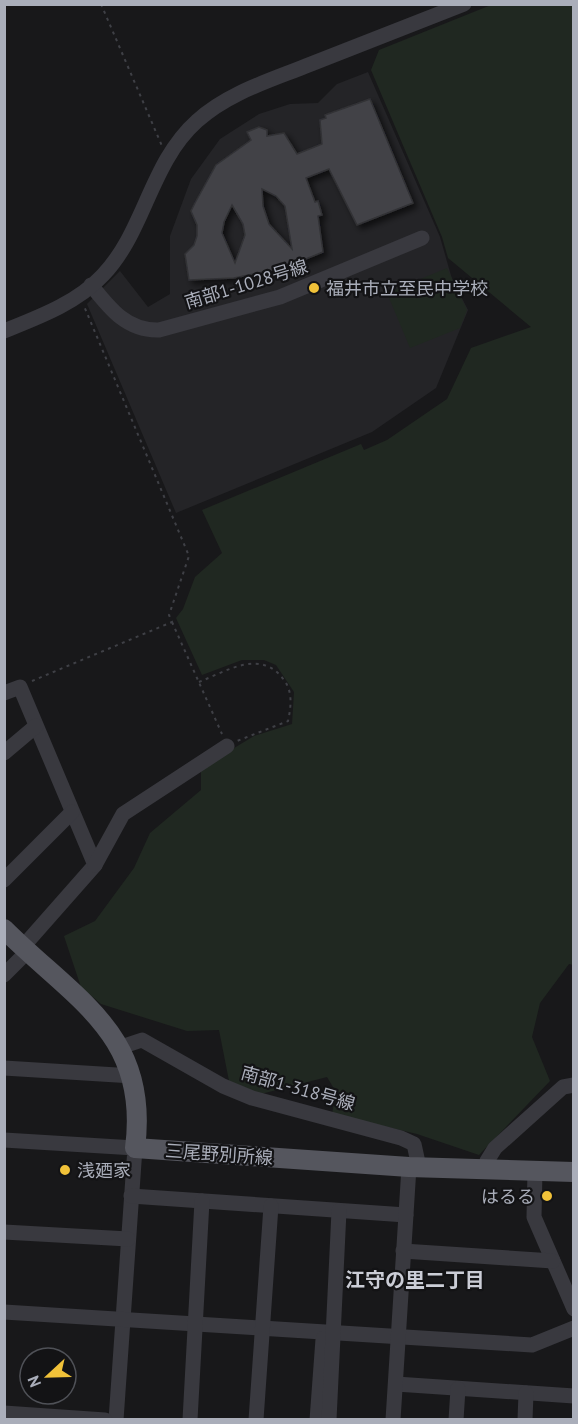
<svg xmlns="http://www.w3.org/2000/svg" width="578" height="1424" font-family="'PT Sans','Noto Sans JP',sans-serif">
  <style>
    .built { fill: #242427 }
    .green { fill: #202821 }
    .building { fill: #424347; stroke: #323236; stroke-width: 1.5; fill-rule: evenodd; filter: url(#shadow) }
    .lines { fill: none; stroke-linecap: round; stroke-linejoin: round }
    .path { stroke: #3f4046; stroke-width: 2; stroke-dasharray: 3 4.5; stroke-linecap: butt }
    .minor { stroke: #39393f; stroke-width: 15 }
    .major { stroke: #55565e; stroke-width: 20 }
    .poi-dot { fill: #f1c239; stroke: #131315; stroke-width: 2 }
    .labels { text-anchor: middle; dominant-baseline: central; stroke-width: 4.5; stroke-linejoin: round; paint-order: stroke }
    .street-label { font-size: 18px; fill: #aaaeba; stroke: #131315 }
    .poi-label { font-size: 18px; fill: #aaaeba; stroke: #131315; text-anchor: start }
    .neighbourhood-label { font-size: 20px; font-weight: bold; fill: #cbcdd6; stroke: #131315 }
  </style>
  <defs>
    <filter id="shadow"><feDropShadow dx="4" dy="4" stdDeviation="3" flood-color="#0009"/></filter>
  </defs>
  <rect width="100%" height="100%" fill="#18181a"/>
  <!-- built -->
  <path class="built" d="M368 72 440 237 452 279 468 310 436 388 372 432 176 513 87 304 120 271 148 307 170 294V236L191 179 220 139 259 114 290 104 318 103 337 84Z"/>
  <!-- green -->
  <g class="green">
    <path d="M491 5H573L574 965 569 964 540 1003 532 1037 550 1081 479 1155 417 1134 332 1114 336 1092 327 1077 261 1094 229 1081 219 1030 187 1031 101 1004 81 987 64 936 95 921 134 868 150 833 201 790V768L254 736 292 724 294 692 276 665 264 660H242L202 675 176 618 183 609 195 577 222 553 202 510 361 444 364 450 387 440 447 399 471 348 531 327 448 258 442 237 371 70 379 50Z"/>
    <path d="M447 268 467 310 460 328 410 348 387 293Z"/>
  </g>
  <!-- building -->
  <path class="building" d="M370 99 413 203 357 225 329 169 306 178 315 202 318 201 322 215 318 216 323 252 284 268 263 272 234 278 189 280 185 254 194 245 197 236V225L191 211 195 203 216 165 251 140 247 132 259 127 267 130V136L284 133 297 154 322 144 320 120 326 118 325 115ZM262 189 276 196 285 206 292 249 269 224 263 206ZM232 205 243 224 245 235 235 263 222 233 224 222Z"/>
  <g class="lines">
    <!-- path -->
    <g class="path">
      <path d="M101 4 162 146"/>
      <path d="M172 622 222 734"/>
      <path d="M32 681 172 622 169 615 189 556 84 306"/>
      <path d="M199 682C227 671 261 648 284 680 293 692 291 707 288 721L237 741"/>
    </g>
    <!-- minor -->
    <g class="minor">
      <path d="M91 285C110 309 127 331 159 330L280 297 422 238"/>
      <path d="M4 331C39 317 77 303 103 275 145 231 150 163 197 121 229 92 272 80 311 64 362 44 413 24 464 4"/>
      <path d="M4 693 20 687 95 865 28 941 22 957 4 975"/>
      <path d="M4 753 36 726"/>
      <path d="M95 865 123 814 227 746"/>
      <path d="M4 880 72 812"/>
      <path d="M121 1047 142 1040 223 1086 252 1098 401 1138 414 1144 419 1167"/>
      <path d="M4 1068 133 1076"/>
      <path d="M4 1140 135 1148 116 1420"/>
      <path d="M485 1170 487 1161 495 1148 563 1087 574 1085"/>
      <path d="M535 1171 534 1217 574 1309"/>
      <path d="M131 1196 406 1215"/>
      <path d="M4 1232 128 1239"/>
      <path d="M403 1251 553 1261"/>
      <path d="M4 1312 532 1345 574 1328"/>
      <path d="M396 1384 574 1396"/>
      <path d="M4 1413 105 1420"/>
      <path d="M190 1420 202 1201"/>
      <path d="M256 1420 271 1206"/>
      <path d="M317 1420 323 1339 331 1333"/>
      <path d="M329 1420 339 1211"/>
      <path d="M393 1420 409 1167"/>
      <path d="M456 1420 458 1389"/>
      <path d="M525 1420 526 1393"/>
    </g>
    <!-- major -->
    <path class="major" d="M4 929C75 1000 150 1034 135 1148L409 1167 574 1172"/>
  </g>
  <!-- markers -->
  <g class="poi-dot">
    <circle cx="314" cy="288" r="6"/>
    <circle cx="65" cy="1170" r="6"/>
    <circle cx="547" cy="1196" r="6"/>
  </g>
  <g class="labels">
    <!-- street labels -->
    <g class="street-label">
      <text transform="translate(246 284) rotate(-17)">南部1-1028号線</text>
      <text transform="translate(298 1088) rotate(16)">南部1-318号線</text>
      <text transform="translate(219 1154) rotate(4)">三尾野別所線</text>
    </g>
    <!-- poi labels -->
    <g class="poi-label">
      <text x="326" y="288">福井市立至民中学校</text>
      <text x="77" y="1170">浅廼家</text>
      <text x="535" y="1196" text-anchor="end">はるる</text>
    </g>
    <!-- neighbourhood labels -->
    <g class="neighbourhood-label">
      <text x="415" y="1280">江守の里二丁目</text>
    </g>
  </g>
  <!-- border -->
  <rect width="578" height="1424" fill="none" stroke="#aaaeba" stroke-width="12"/>
  <!-- north arrow -->
  <g transform="translate(48 1376) rotate(248)"><circle r="28" fill="#131315" stroke="#4f5157" stroke-width="1.5"/>
  <path d="M0-4.5L10 22L0 15L-10 22Z" fill="#f1c239"/>
  <text y="-9" font-size="16" font-weight="bold" text-anchor="middle" fill="#aaaeba">N</text>
  </g>
</svg>
